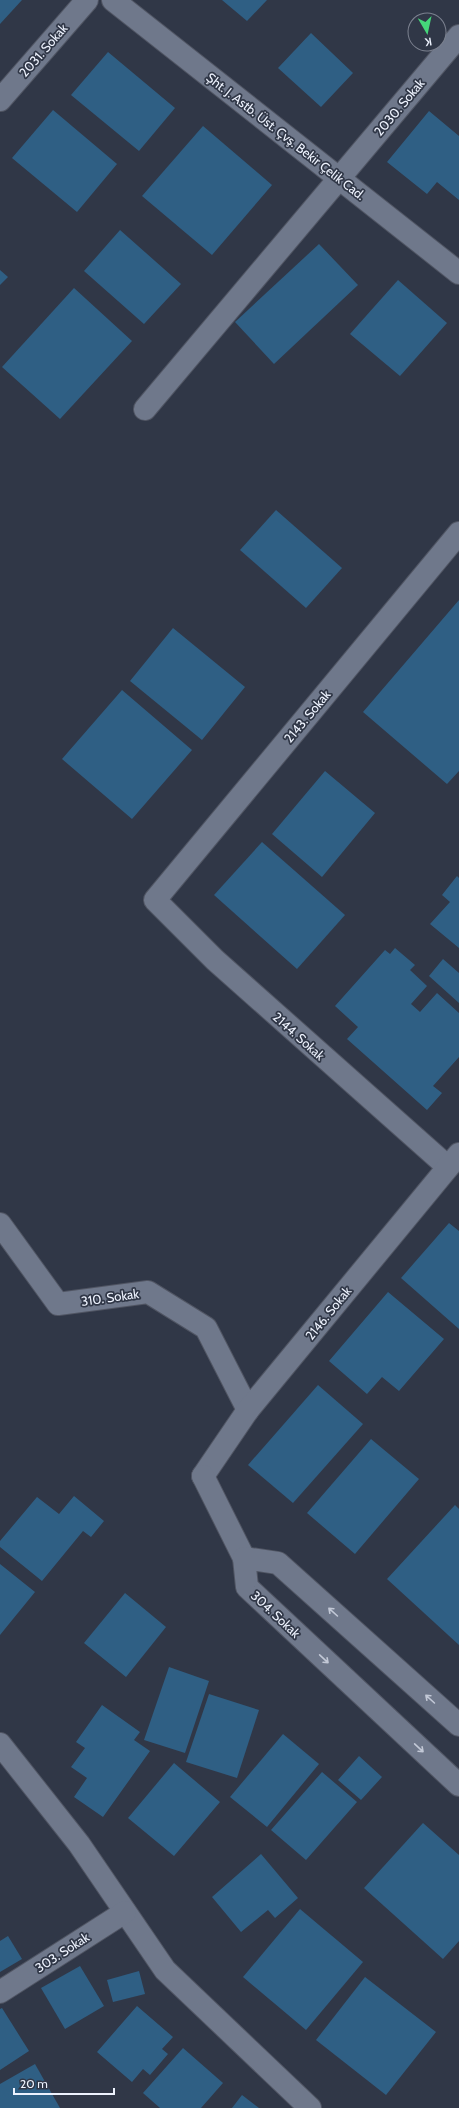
<svg xmlns="http://www.w3.org/2000/svg" width="459" height="2108" font-family="Cabin,sans-serif">
  <style>
    .building { fill: #2f5f84 }
    .lines { fill: none; stroke-linecap: round; stroke-linejoin: round }
    .minor-casing { stroke: #505563; stroke-width: 24 }
    .tertiary-casing { stroke: #505563; stroke-width: 24 }
    .minor { stroke: #6f788b; stroke-width: 22 }
    .tertiary { stroke: #6f788b; stroke-width: 22 }
    .oneway { stroke: #c2c8d6 }
    .labels { text-anchor: middle; dominant-baseline: central; stroke-width: 3.5; stroke-linejoin: round; paint-order: stroke }
    .street-label { font-size: 13px; fill: #eef3fe; stroke: #303747 }
  </style>
  <rect width="100%" height="100%" fill="#303747"/>
  <!-- building -->
  <g class="building">
    <path d="M0 0H22L0 24Z"/>
    <path d="M222 0H267L247 21Z"/>
    <path d="M311 33 353 73 321 107 278 68Z"/>
    <path d="M108 52 175 108 139 151 71 95Z"/>
    <path d="M53 110 117 164 77 212 12 158Z"/>
    <path d="M429 111 459 136V200L437 182 427 194 387 162Z"/>
    <path d="M203 126 272 185 212 255 142 196Z"/>
    <path d="M120 230 181 284 144 324 84 271Z"/>
    <path d="M319 244 358 285 274 364 235 322Z"/>
    <path d="M0 270 8 277 0 285Z"/>
    <path d="M398 280 447 323 400 376 350 334Z"/>
    <path d="M74 288 132 341 60 419 2 367Z"/>
    <path d="M276 510 342 568 306 608 240 550Z"/>
    <path d="M459 600V771L447 784 363 712Z"/>
    <path d="M173 628 245 687 202 740 130 681Z"/>
    <path d="M122 690 192 750 132 819 62 759Z"/>
    <path d="M325 771 375 813 322 877 272 834Z"/>
    <path d="M262 842 345 915 297 969 214 895Z"/>
    <path d="M457 876 459 878V948L430 924 450 902 442 895Z"/>
    <path d="M395 948 415 965 410 970 427 986 411 1004 420 1012 437 993 459 1013V1057L433 1086 442 1093 427 1110 347 1039 358 1027 335 1006 385 950 390 954Z"/>
    <path d="M443 959 459 973V1003L429 976Z"/>
    <path d="M449 1223 459 1231V1329L401 1278Z"/>
    <path d="M388 1292 444 1339 399 1391 382 1377 367 1394 329 1361Z"/>
    <path d="M318 1385 363 1424 293 1503 248 1465Z"/>
    <path d="M371 1439 419 1479 355 1554 307 1513Z"/>
    <path d="M74 1496 104 1521 91 1537 83 1531 42 1581 0 1547V1541L37 1497 59 1514Z"/>
    <path d="M455 1505 459 1509V1645L387 1579Z"/>
    <path d="M0 1564 35 1592 0 1635Z"/>
    <path d="M125 1593 166 1627 126 1677 84 1643Z"/>
    <path d="M169 1667 209 1681 185 1753 144 1740Z"/>
    <path d="M209 1694 259 1710 237 1778 186 1762Z"/>
    <path d="M102 1705 140 1732 134 1740 150 1751 103 1817 74 1797 87 1778 71 1767 85 1748 76 1742Z"/>
    <path d="M283 1734 319 1764 267 1827 230 1797Z"/>
    <path d="M359 1756 382 1777 361 1800 338 1780Z"/>
    <path d="M174 1763 220 1802 174 1856 128 1818Z"/>
    <path d="M322 1772 357 1802 306 1860 271 1830Z"/>
    <path d="M423 1823 459 1855V1941L443 1959 364 1888Z"/>
    <path d="M261 1854 298 1898 275 1918 268 1910 241 1932 212 1897Z"/>
    <path d="M300 1909 363 1962 306 2030 243 1977Z"/>
    <path d="M8 1936 22 1959 0 1972V1941Z"/>
    <path d="M80 1966 104 2006 65 2029 41 1988Z"/>
    <path d="M139 1971 145 1994 113 2002 107 1980Z"/>
    <path d="M365 1977 436 2032 386 2095 316 2040Z"/>
    <path d="M137 2006 173 2037 162 2049 168 2054 150 2075 143 2069 132 2082 97 2052Z"/>
    <path d="M2 2008 29 2051 0 2070V2009Z"/>
    <path d="M183 2048 223 2083 201 2108H160L143 2093Z"/>
    <path d="M35 2064 60 2108H0V2084Z"/>
    <path d="M242 2095 259 2108H232Z"/>
  </g>
  <g class="lines">
    <defs>
      <g id="minor">
        <path d="M113 0 459 273"/>
        <path d="M0 100 87 0"/>
        <path d="M145 409 459 36"/>
        <path d="M448 1167 215 960 155 900 459 533"/>
        <path d="M0 1224 58 1304 148 1292 206 1328 248 1410"/>
        <path d="M203 1476 248 1410 459 1154"/>
        <path d="M0 1744 79 1844 165 1970 310 2108"/>
        <path d="M0 1992 125 1912"/>
      </g>
      <g id="tertiary">
        <path d="M203 1476 244 1558"/>
        <path d="M459 1725 278 1563 244 1558 247 1587 459 1785"/>
      </g>
    </defs>
    <!-- minor casing -->
    <use href="#minor" class="minor-casing"/>
    <!-- tertiary casing -->
    <use href="#tertiary" class="tertiary-casing"/>
    <!-- minor -->
    <use href="#minor" class="minor"/>
    <!-- tertiary -->
    <use href="#tertiary" class="tertiary"/>
  </g>
  <!-- one-way arrows -->
  <defs><path id="oneway-shaft" d="M-6 0H5M1.5-3L5.5 0L1.5 3" fill="none" stroke-width="1.6" stroke-linecap="round" stroke-linejoin="round"/></defs>
  <g class="oneway">
    <use href="#oneway-shaft" transform="translate(333 1612) rotate(-138)"/>
    <use href="#oneway-shaft" transform="translate(324 1659) rotate(43)"/>
    <use href="#oneway-shaft" transform="translate(430 1699) rotate(-138)"/>
    <use href="#oneway-shaft" transform="translate(419 1748) rotate(43)"/>
  </g>
  <g class="labels">
    <!-- street labels -->
    <g class="street-label">
      <text transform="translate(43 50) rotate(-49)">2031. Sokak</text>
      <text transform="translate(399 107) rotate(-50)">2030. Sokak</text>
      <text transform="translate(286 136) rotate(38)">Şht. J. Astb. Üst. Çvş. Bekir Çelik Cad.</text>
      <text transform="translate(307 716) rotate(-50)">2143. Sokak</text>
      <text transform="translate(299 1036) rotate(42)">2144. Sokak</text>
      <text transform="translate(110 1297) rotate(-8)">310. Sokak</text>
      <text transform="translate(328 1313) rotate(-51)">2146. Sokak</text>
      <text transform="translate(276 1614) rotate(43)">304. Sokak</text>
      <text transform="translate(62 1952) rotate(-33)">303. Sokak</text>
    </g>
  </g>
  <!-- north arrow -->
  <g transform="translate(427 32) rotate(171)"><circle r="19" fill="#303747" stroke="#7c8290"/>
  <path d="M0-3L7 15L0 10L-7 15Z" fill="#45d77a"/>
  <text y="-6" font-size="11" font-weight="bold" text-anchor="middle" fill="#eef3fe">K</text>
  </g>
  <!-- scale -->
  <path d="M14 2088v6h100v-6" fill="none" stroke="#eef3fe" stroke-width="2"/>
  <text x="20" y="2088" font-size="12" fill="#eef3fe" stroke="#303747" stroke-width="3" paint-order="stroke">20 m</text>
</svg>
